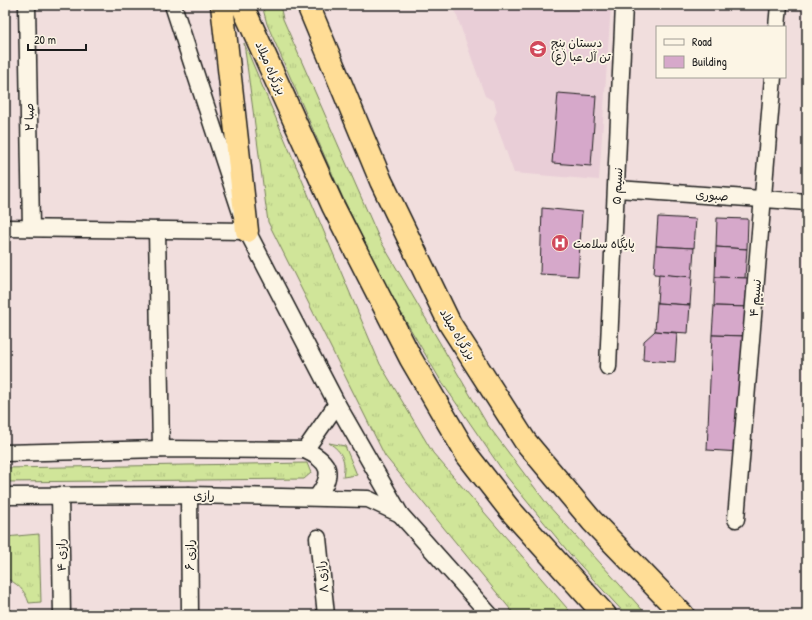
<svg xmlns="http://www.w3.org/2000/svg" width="812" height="620" font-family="'Patrick Hand','Playpen Sans Arabic',sans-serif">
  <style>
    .built { fill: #e9ced7; fill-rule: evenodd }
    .grass { fill: url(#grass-tufts); stroke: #76805a }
    .building { fill: #d6a8ca; stroke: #1c1c1c }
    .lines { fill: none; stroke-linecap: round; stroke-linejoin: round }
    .minor-casing { stroke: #1c1c1c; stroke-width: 19 }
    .trunk-casing { stroke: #1c1c1c; stroke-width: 25 }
    .minor { stroke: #fcf5e5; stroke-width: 16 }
    .trunk { stroke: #ffdd96; stroke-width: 22 }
    .labels { text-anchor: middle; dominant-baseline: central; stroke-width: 3.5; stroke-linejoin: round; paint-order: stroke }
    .poi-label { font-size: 12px; fill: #1c1c1c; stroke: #fcf5e5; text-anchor: start }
    .street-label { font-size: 12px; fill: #1c1c1c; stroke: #fcf5e5 }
  </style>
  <defs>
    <pattern id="grass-tufts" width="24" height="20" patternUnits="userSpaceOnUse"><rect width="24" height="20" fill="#d0e599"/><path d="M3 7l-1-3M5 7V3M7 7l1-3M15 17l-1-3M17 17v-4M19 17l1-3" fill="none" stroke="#b2c483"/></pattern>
  </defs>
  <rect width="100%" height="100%" fill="#f1dedd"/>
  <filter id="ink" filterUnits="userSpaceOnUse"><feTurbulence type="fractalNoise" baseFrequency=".025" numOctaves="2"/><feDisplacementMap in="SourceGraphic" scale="8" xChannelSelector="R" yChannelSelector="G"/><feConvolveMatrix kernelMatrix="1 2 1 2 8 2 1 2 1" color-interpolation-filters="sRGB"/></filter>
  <g filter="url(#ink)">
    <!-- built -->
    <path class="built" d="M453 5H611L599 180 514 173 494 118 497 111 494 101 485 96ZM558 93 596 96 591 166 552 163Z"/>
    <!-- grass -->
    <g class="grass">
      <path d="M262 5H280L283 19 379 238 487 424 547 504 647 615H626L570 554 507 477 441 381 388 291 342 196 267 24Z"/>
      <path d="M244 43 380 364 433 453 573 615H515L385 456 268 222Z"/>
      <path d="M329 443 345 446 357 475 343 477C346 461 343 452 329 443Z"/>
      <path d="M307 463 311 473 304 479 5 482V468Z"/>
      <path d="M39 534 41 602 29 603C25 590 17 583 5 578V537Z"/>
    </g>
    <!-- building -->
    <g class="building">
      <path d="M558 93 596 96 591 166 552 163Z"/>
      <path d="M542 208 582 212 578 276 540 274Z"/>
      <path d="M658 217 696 219 694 248 656 246Z"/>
      <path d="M717 218 748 219 747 249 716 247Z"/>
      <path d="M656 246 694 248 692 277 654 274Z"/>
      <path d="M716 247 747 249 745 278 715 277Z"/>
      <path d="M659 274 692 277 690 305 657 303Z"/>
      <path d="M715 277 749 278 748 307 714 306Z"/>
      <path d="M657 303 690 305 688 333 655 331Z"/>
      <path d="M714 306 748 307 746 336 712 335Z"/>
      <path d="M655 331 677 333 675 362 643 360 644 341Z"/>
      <path d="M712 335 746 336 741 452 707 450Z"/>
    </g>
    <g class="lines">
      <defs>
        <g id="minor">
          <path d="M27 5 31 228"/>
          <path d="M173 5 247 231 337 404 400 514 490 615"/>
          <path d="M777 27 779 5"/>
          <path d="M617 189 807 202"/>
          <path d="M5 228 247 231"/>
          <path d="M157 230 161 449"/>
          <path d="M608 367 624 5"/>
          <path d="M305 450C331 462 334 474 317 497"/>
          <path d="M5 453 161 449 305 450 337 404"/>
          <path d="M60 495 62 615"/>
          <path d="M189 495 190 615"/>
          <path d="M5 496 189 495 368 499 400 514"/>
          <path d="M736 519 773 77"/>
          <path d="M318 538 326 615"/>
        </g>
        <g id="trunk">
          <path d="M222 5 247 231"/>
          <path d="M242 5 333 206 411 359 467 455 510 510 605 615"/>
          <path d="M308 5 381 181 450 324 525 441 592 521 683 615"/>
        </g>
      </defs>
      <!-- minor casing -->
      <use href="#minor" class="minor-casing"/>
      <!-- trunk casing -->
      <use href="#trunk" class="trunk-casing"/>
      <!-- minor -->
      <use href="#minor" class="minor"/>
      <!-- trunk -->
      <use href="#trunk" class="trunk"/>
    </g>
  </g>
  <!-- icons -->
  <defs>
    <symbol id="school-disc" viewBox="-11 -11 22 22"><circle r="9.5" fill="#d1495b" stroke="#fcf5e5"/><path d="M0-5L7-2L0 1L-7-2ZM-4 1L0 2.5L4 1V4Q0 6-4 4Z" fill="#fff"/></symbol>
    <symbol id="hospital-disc" viewBox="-11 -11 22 22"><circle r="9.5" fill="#d1495b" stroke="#fcf5e5"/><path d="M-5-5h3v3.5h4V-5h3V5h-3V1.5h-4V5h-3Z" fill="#fff"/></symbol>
  </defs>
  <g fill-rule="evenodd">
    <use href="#school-disc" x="528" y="39" width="20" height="20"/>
    <use href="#hospital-disc" x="550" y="233" width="20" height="20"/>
  </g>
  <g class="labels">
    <!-- poi labels -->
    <g class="poi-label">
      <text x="551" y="42">دبستان پنج<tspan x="551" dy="14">تن آل عبا (ع)</tspan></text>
      <text x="573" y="243">پایگاه سلامت</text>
    </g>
    <!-- street labels -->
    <g class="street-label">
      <text transform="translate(271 68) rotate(66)">بزرگراه میلاد</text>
      <text transform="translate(29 117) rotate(-91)">صبا ۲</text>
      <text transform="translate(617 186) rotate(-87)">نسیم ۵</text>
      <text transform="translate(712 195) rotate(4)">صبوری</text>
      <text transform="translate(755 298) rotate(-85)">نسیم ۴</text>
      <text transform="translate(458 334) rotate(59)">بزرگراه میلاد</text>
      <text transform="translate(204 495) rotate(1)">رازی</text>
      <text transform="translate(61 555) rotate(-91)">رازی ۴</text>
      <text transform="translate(189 555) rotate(-90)">رازی ۶</text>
      <text transform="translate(322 577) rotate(-97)">رازی ۸</text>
    </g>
  </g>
  <!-- margin -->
  <rect width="812" height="620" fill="none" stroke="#fcf5e5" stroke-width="20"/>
  <rect x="10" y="10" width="792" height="600" fill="none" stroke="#1c1c1c" stroke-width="1.5" filter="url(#ink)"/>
  <!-- legend -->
  <rect x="656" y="26" width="130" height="52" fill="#fcf5e5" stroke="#a29e95"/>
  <rect x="664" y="39" width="20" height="6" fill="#fcf5e5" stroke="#a29e95"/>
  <text x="692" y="46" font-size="12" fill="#1c1c1c">Road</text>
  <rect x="664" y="56" width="20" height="12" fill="#d6a8ca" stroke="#a29e95"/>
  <text x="692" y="66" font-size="12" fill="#1c1c1c">Building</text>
  <!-- scale -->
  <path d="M28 44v6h58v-6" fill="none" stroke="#1c1c1c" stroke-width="2"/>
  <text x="34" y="44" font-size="12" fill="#1c1c1c" stroke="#fcf5e5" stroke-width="3" paint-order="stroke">20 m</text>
</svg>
